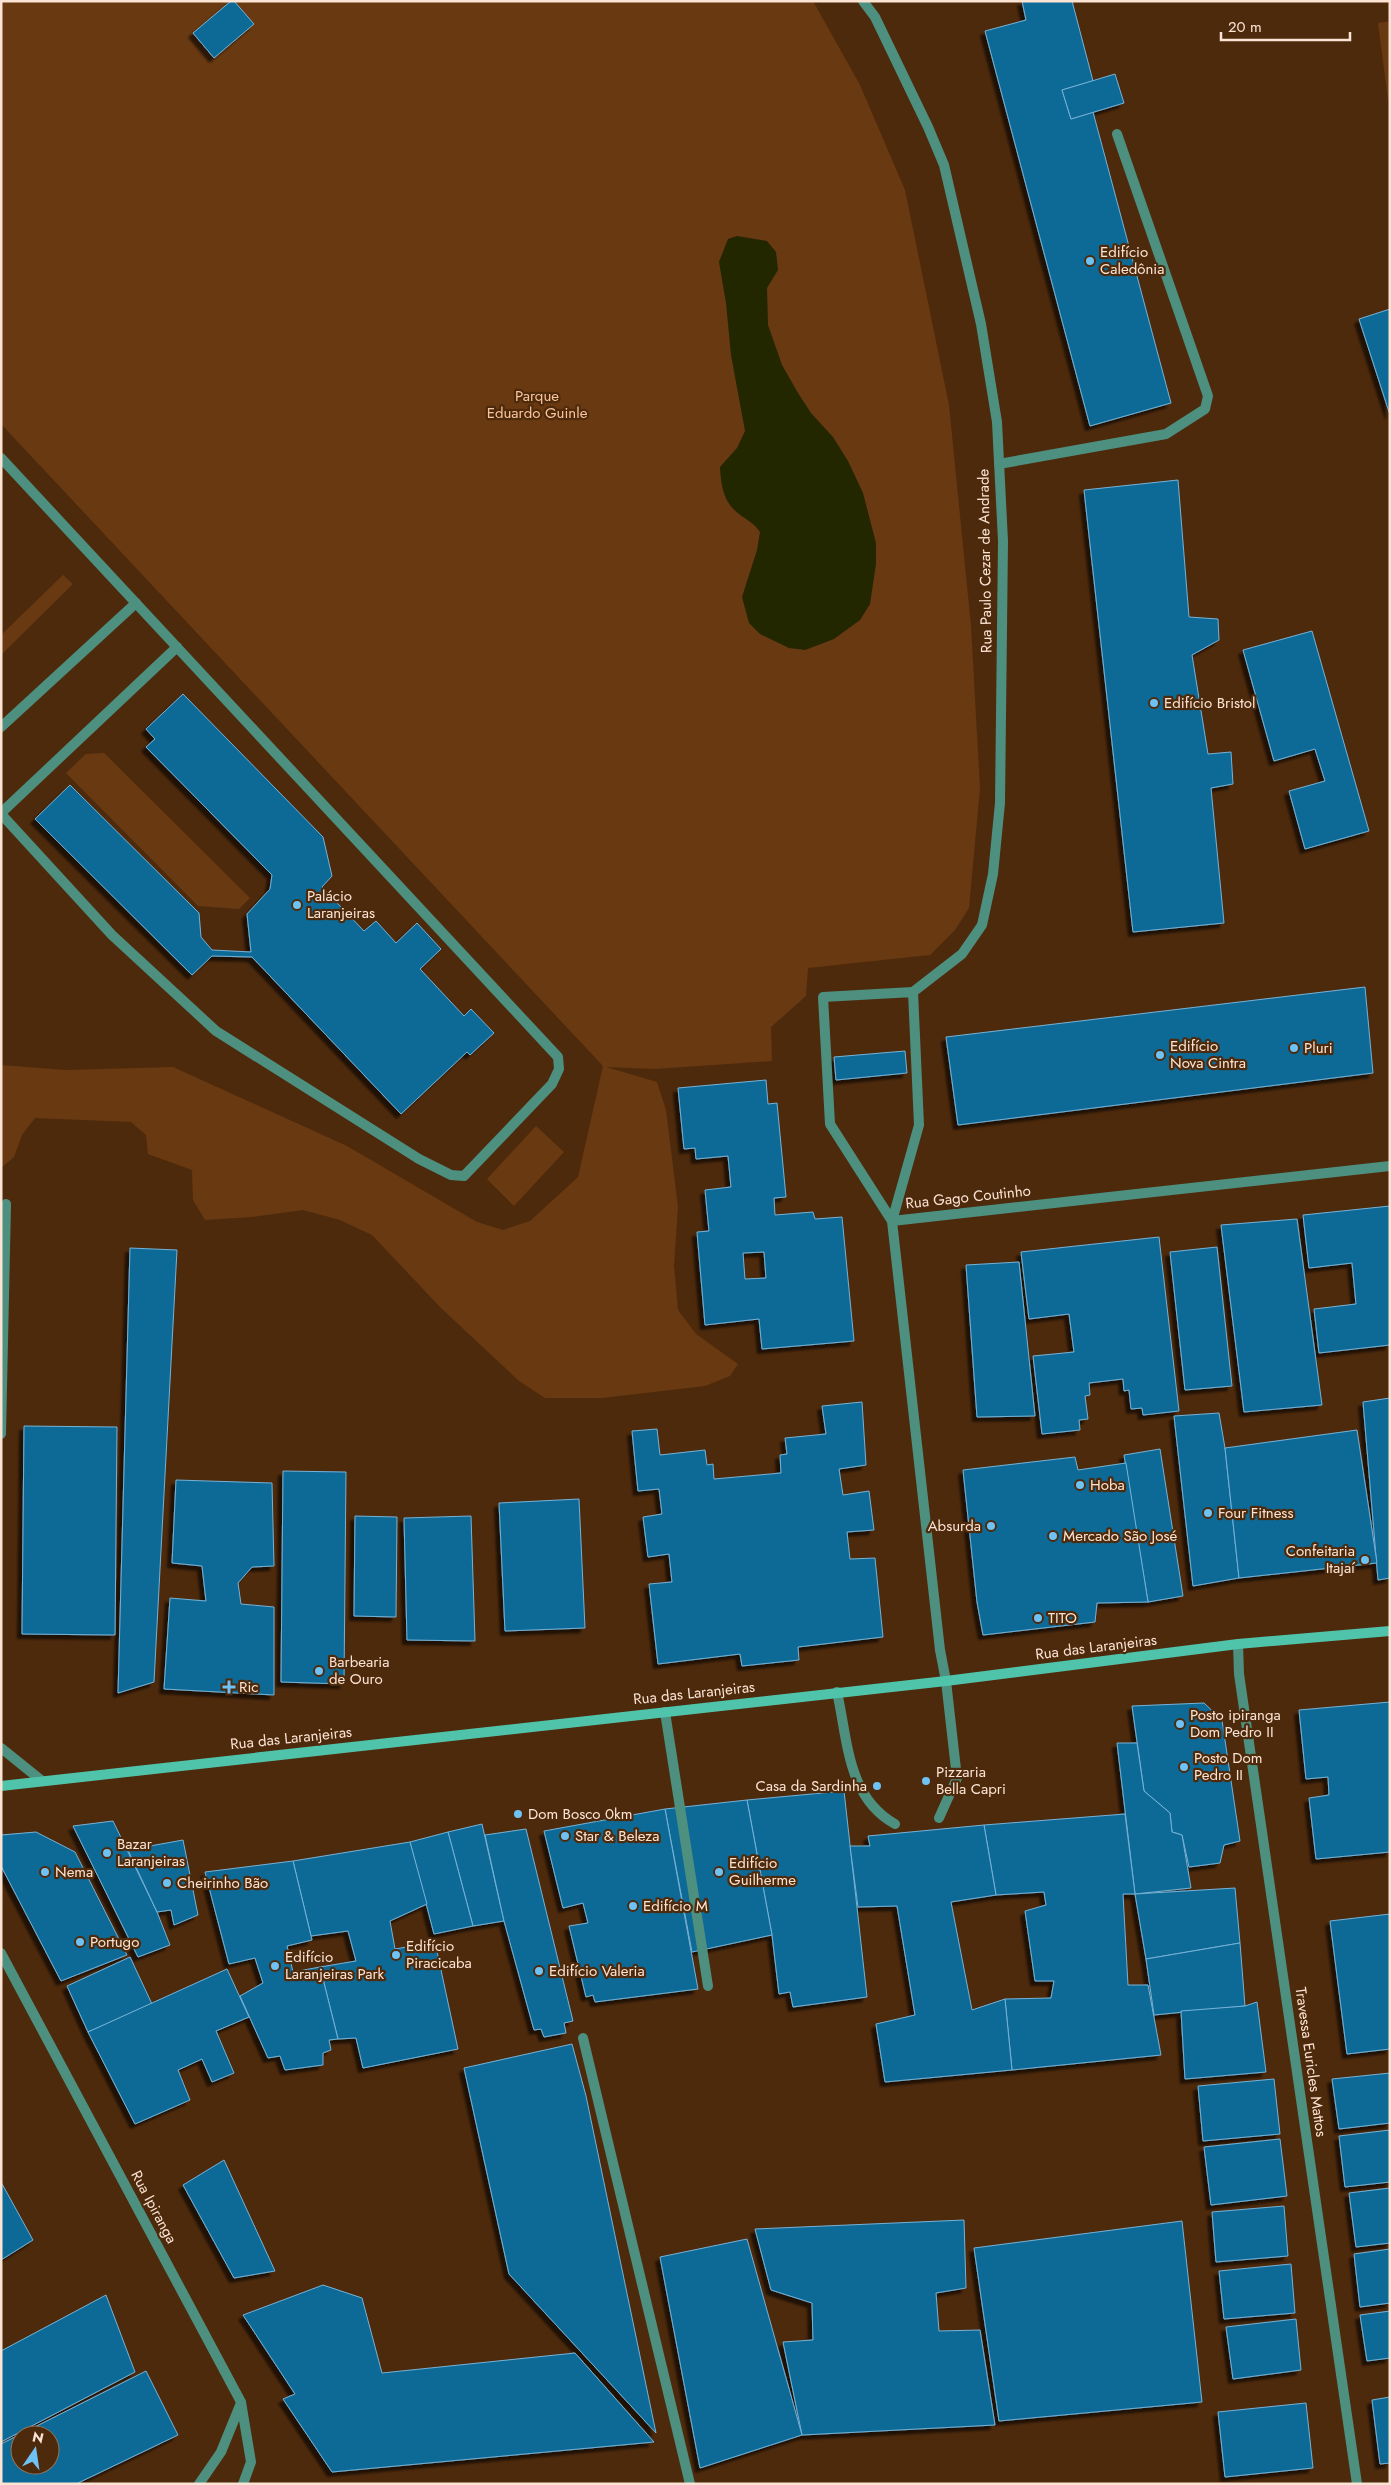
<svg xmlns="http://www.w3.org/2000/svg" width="1391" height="2485" font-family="Jost,sans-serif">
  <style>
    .green { fill: #693911 }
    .water { fill: #222700 }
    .building { fill: #106b97; stroke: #74b2d8; fill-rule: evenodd; filter: url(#shadow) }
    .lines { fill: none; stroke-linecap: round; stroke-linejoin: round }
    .lane { stroke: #4d9080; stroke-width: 10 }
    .street { stroke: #4d9080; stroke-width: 10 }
    .secondary { stroke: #50c4ab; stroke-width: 10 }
    .poi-dot { fill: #6fc2f4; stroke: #4e2a0c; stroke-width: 2 }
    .labels { text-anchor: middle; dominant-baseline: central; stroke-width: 4.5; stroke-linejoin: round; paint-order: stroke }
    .poi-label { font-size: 15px; fill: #fce4d4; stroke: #4e2a0c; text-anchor: start }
    .park-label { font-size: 15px; fill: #fac49e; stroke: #4e2a0c }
    .street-label { font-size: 15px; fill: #fce4d4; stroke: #4e2a0c }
  </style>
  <defs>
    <filter id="shadow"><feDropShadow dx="-4.5" dy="4.5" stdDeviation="1" flood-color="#0009"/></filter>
  </defs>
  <rect width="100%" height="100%" fill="#4e2a0c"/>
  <!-- green -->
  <g class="green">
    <path d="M1 1H813L860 85 905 190 949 405 971 626 980 788 969 908 955 930 930 955 808 968 806 996 771 1027 772 1061 655 1069 606 1067 657 1082 666 1110 678 1207 674 1265 678 1310 696 1334 738 1364 730 1376 705 1386 602 1398H545L519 1381 441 1308 372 1235 340 1220 303 1210 252 1217 205 1220 193 1200 192 1170 148 1154 146 1135 131 1122 35 1118 22 1135 14 1157 1 1168V1065L65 1070 173 1067 347 1146 477 1222 503 1230 530 1221 578 1177 603 1066 1 424Z"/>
    <path d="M1390 21V100H1388L1378 23Z"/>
    <path d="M63 575 73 584 1 655V635Z"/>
    <path d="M104 753 250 898 239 909 198 906 66 773 86 754Z"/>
    <path d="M536 1126 564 1152 514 1206 487 1179Z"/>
  </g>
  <!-- water -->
  <path class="water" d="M737 236 767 241 776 252 778 270 767 288 768 325 782 365 798 393 811 413 833 437 848 461 863 493 876 543V564L870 604 860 620 834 639 805 650 789 648 760 634 749 623 742 597 757 550 760 532C754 523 747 520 739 514 723 502 721 485 720 467L737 448 745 431 731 355 726 303 719 262 728 239Z"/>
  <!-- building -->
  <g class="building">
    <path d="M231 1H234L254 24 214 58 193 33Z"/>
    <path d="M1022 1H1072L1093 81 1062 90 1071 119 1093 112 1171 403 1090 426 985 31 1026 20Z"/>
    <path d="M1115 74 1124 103 1071 119 1062 90Z"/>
    <path d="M1390 309V415L1359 319Z"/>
    <path d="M1178 480 1189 617 1218 619 1219 640 1192 655 1208 754 1231 752 1233 784 1211 788 1224 923 1133 932 1084 490Z"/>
    <path d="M1312 631 1369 831 1305 849 1289 791 1325 781 1315 749 1274 761 1243 650Z"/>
    <path d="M183 694 323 837 332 876 322 887 364 931 376 921 396 943 417 923 441 949 420 969 464 1016 471 1009 494 1033 470 1055 467 1052 401 1114 252 957 212 956 192 975 35 819 70 785 199 913 201 937 212 950 251 952 247 914 270 889 272 875 146 747 155 739 146 729Z"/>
    <path d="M1365 987 1373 1073 958 1125 946 1037Z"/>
    <path d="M905 1051 907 1073 836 1080 834 1057Z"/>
    <path d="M766 1080 768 1104 777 1103 786 1197 774 1198 775 1215 813 1212 815 1219 842 1217 854 1341 762 1349 759 1319 705 1325 697 1232 709 1231 705 1190 731 1187 728 1156 696 1159 695 1148 684 1149 678 1088ZM764 1252 766 1278 745 1279 743 1253Z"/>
    <path d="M1390 1206V1345L1319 1353 1314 1309 1356 1304 1352 1263 1309 1268 1303 1215Z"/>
    <path d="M1297 1219 1322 1405 1244 1412 1221 1225Z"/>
    <path d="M1159 1237 1179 1411 1143 1415 1142 1408 1131 1409 1129 1390 1124 1391 1123 1379 1089 1383 1090 1395 1085 1396 1088 1419 1079 1420 1080 1430 1042 1434 1033 1356 1074 1352 1069 1314 1029 1319 1021 1252Z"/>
    <path d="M1217 1247 1232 1386 1185 1390 1170 1252Z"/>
    <path d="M130 1248 177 1250 154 1682 118 1693Z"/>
    <path d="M1019 1262 1035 1416 977 1417 966 1265Z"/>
    <path d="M1390 1398V1578L1378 1580 1363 1402Z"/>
    <path d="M862 1402 866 1465 839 1469 843 1495 869 1491 874 1530 847 1532 850 1559 875 1558 883 1637 798 1647 799 1660 742 1666 740 1654 658 1664 649 1584 672 1582 669 1554 648 1557 643 1517 662 1514 659 1489 638 1491 632 1431 657 1429 660 1455 705 1450 707 1465 713 1464 714 1479 781 1473 780 1455 787 1454 785 1438 826 1434 822 1406Z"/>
    <path d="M1219 1413 1225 1448 1239 1578 1193 1586 1174 1416Z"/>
    <path d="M24 1426 117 1427 115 1635 22 1634Z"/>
    <path d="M1357 1430 1377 1563 1239 1578 1225 1448Z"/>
    <path d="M1160 1449 1183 1596 1148 1602 1124 1455Z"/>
    <path d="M1075 1457 1078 1470 1126 1463 1148 1602 1097 1603 1095 1622 983 1635 977 1602 963 1470Z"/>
    <path d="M283 1471 346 1472 344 1684 281 1682Z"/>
    <path d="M176 1480 272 1483 274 1566 252 1567 238 1583 241 1604 274 1607V1695L164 1689 170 1598 206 1601 202 1566 172 1563Z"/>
    <path d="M579 1499 585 1628 505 1631 499 1503Z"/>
    <path d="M355 1516 397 1517 396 1617 354 1616Z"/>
    <path d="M471 1516 475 1641 407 1640 404 1518Z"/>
    <path d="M1390 1702V1852L1316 1859 1309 1798 1329 1795 1328 1777 1306 1779 1299 1710Z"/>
    <path d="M1204 1703 1222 1720 1240 1841 1224 1845 1220 1863 1189 1867 1182 1835 1172 1832 1170 1813 1144 1791 1132 1706Z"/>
    <path d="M1117 1743H1137L1144 1791 1170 1813 1172 1832 1182 1835 1191 1888 1135 1894Z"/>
    <path d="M844 1791 867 1997 793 2007 790 1992 779 1994 772 1935 747 1800Z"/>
    <path d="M747 1800 772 1935 692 1952 665 1809Z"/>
    <path d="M665 1809 698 1989 595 2002 593 1995 586 1997 569 1926 588 1923 583 1903 563 1908 544 1831Z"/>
    <path d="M1125 1814 1135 1894H1123L1128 1985H1148L1161 2055 1012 2070 1005 1999 1051 1998 1054 1981H1035L1025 1911 1046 1905 1044 1892 996 1895 984 1825Z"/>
    <path d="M113 1821 157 1912 170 1945 138 1957 73 1826Z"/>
    <path d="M482 1824 504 1921 473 1926 448 1832Z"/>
    <path d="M984 1825 996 1895 951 1902 972 2010 1005 1999 1012 2070 885 2082 876 2024 915 2015 897 1906 858 1907 850 1846H870L868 1836Z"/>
    <path d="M526 1829 573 2021 564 2023 566 2033 544 2037 541 2029 534 2030 504 1921 485 1835Z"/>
    <path d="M36 1832 75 1852 127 1955 61 1981 1 1866V1835Z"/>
    <path d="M448 1832 473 1926 434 1934 410 1842Z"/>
    <path d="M183 1840 198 1915 174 1925 171 1910 157 1912 128 1850Z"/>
    <path d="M410 1842 427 1904 390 1921 395 1949 435 1942 458 2049 363 2068 356 2038 338 2039 320 1967 356 1961 348 1931 311 1936 293 1861Z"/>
    <path d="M293 1861 312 1940 287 1946 293 1972 320 1967 338 2039 329 2040 331 2050 323 2053V2065L285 2070 280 2056 268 2058 240 1996 263 1983 255 1958 229 1964 205 1872Z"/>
    <path d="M1235 1888 1240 1943 1146 1959 1135 1894Z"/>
    <path d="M1390 1914V2049L1347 2054 1330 1921Z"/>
    <path d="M1240 1943 1245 2006 1154 2015 1146 1959Z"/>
    <path d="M130 1957 152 2004 88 2032 67 1986Z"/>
    <path d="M227 1969 249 2017 216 2031 234 2073 212 2082 202 2059 178 2070 190 2100 135 2124 88 2032Z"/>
    <path d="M1257 2002 1266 2072 1185 2079 1181 2011 1245 2006Z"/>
    <path d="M572 2044 586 2096 656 2433 509 2274 464 2068Z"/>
    <path d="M1390 2073V2123L1339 2129 1332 2079Z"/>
    <path d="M1274 2079 1280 2134 1203 2141 1198 2086Z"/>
    <path d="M1390 2130V2182L1345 2187 1339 2136Z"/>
    <path d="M1280 2139 1287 2196 1211 2205 1204 2147Z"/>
    <path d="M224 2160 275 2271 234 2278 183 2185Z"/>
    <path d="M1 2182 33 2240 1 2260Z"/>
    <path d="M1390 2188V2243L1356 2247 1349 2193Z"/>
    <path d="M1284 2206 1288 2256 1216 2262 1212 2212Z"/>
    <path d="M964 2220 966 2288 936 2293 939 2331 980 2330 995 2425 802 2435 783 2342 813 2340 812 2303 771 2290 755 2229Z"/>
    <path d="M1182 2221 1202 2402 999 2421 974 2248Z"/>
    <path d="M747 2239 802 2435 700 2468 660 2257Z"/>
    <path d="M1390 2249V2303L1360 2307 1354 2254Z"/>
    <path d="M1291 2264 1295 2313 1224 2319 1219 2271Z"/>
    <path d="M323 2285 362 2298 382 2373 575 2353 654 2442 332 2472 283 2399 295 2394 243 2315Z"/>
    <path d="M106 2295 135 2372 1 2442V2351Z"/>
    <path d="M1390 2311V2358L1367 2361 1360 2315Z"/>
    <path d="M1296 2319 1301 2370 1233 2379 1226 2327Z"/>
    <path d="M146 2371 178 2435 76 2484H1V2444ZM20 2435H50V2465H20Z"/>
    <path d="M1390 2397V2463L1380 2464 1372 2400Z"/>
    <path d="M1306 2403 1313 2468 1225 2477 1218 2412Z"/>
  </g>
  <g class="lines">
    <!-- lane -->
    <g class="lane">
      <path d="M1 458 558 1057 559 1069 552 1084 464 1176 451 1175 419 1159 216 1031 112 935 1 814"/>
      <path d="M999 464 1166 434 1205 409 1208 396 1117 134"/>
      <path d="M1 727 136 603"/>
      <path d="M1 813 177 647"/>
      <path d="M837 1692C848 1741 847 1797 895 1824"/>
      <path d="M665 1712 708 1986"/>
      <path d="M1 1748 42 1781"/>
      <path d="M939 1818 957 1778 946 1681"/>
    </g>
    <!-- street -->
    <g class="street">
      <path d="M863 1 875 17 928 127 944 165 981 324 997 422 1003 541 1000 803 993 874 982 925 962 954 913 992"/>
      <path d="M892 1221 830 1124 823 997 913 992 919 1125 892 1221 940 1650 946 1681"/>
      <path d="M892 1221 1390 1166"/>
      <path d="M1 1434 6 1204"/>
      <path d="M1238 1644 1239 1674 1357 2484"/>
      <path d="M1 1953 241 2402 251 2462 243 2484"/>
      <path d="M583 2038 690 2484"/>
      <path d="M199 2484 221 2452 241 2403"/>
    </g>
    <!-- secondary -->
    <path class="secondary" d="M1 1786 946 1681 1238 1644 1390 1631"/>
  </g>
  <!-- markers -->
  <g class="poi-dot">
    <circle cx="1090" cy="261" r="5"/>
    <circle cx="1154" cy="703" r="5"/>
    <circle cx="297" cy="905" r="5"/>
    <circle cx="1294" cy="1048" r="5"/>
    <circle cx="1160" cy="1055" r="5"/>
    <circle cx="1080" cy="1485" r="5"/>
    <circle cx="1208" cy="1513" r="5"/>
    <circle cx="991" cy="1526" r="5"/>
    <circle cx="1053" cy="1536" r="5"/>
    <circle cx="1365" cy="1560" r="5"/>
    <circle cx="1038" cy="1618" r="5"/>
    <circle cx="319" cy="1671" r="5"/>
    <path d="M226.5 1679.5h5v5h5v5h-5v5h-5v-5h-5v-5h5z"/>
    <circle cx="1180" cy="1724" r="5"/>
    <circle cx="1184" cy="1767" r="5"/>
    <circle cx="926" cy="1781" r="5"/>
    <circle cx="877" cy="1786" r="5"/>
    <circle cx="518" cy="1814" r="5"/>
    <circle cx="565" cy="1836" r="5"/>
    <circle cx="107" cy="1853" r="5"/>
    <circle cx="45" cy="1872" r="5"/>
    <circle cx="719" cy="1872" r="5"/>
    <circle cx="167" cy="1883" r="5"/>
    <circle cx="633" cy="1906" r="5"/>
    <circle cx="80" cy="1942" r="5"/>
    <circle cx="396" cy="1955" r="5"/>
    <circle cx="275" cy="1966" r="5"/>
    <circle cx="539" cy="1971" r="5"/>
  </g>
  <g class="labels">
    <!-- poi labels -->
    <g class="poi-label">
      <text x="1100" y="252">Edifício<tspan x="1100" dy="17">Caledônia</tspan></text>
      <text x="1164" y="703">Edifício Bristol</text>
      <text x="307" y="896">Palácio<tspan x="307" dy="17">Laranjeiras</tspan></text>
      <text x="1170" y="1046">Edifício<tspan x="1170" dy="17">Nova Cintra</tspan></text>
      <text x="1304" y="1048">Pluri</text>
      <text x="1090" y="1485">Hoba</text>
      <text x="1218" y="1513">Four Fitness</text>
      <text x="981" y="1526" text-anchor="end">Absurda</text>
      <text x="1063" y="1536">Mercado São José</text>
      <text x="1355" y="1551" text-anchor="end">Confeitaria<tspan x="1355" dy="17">Itajaí</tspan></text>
      <text x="1048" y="1618">TITO</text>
      <text x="329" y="1662">Barbearia<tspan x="329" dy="17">de Ouro</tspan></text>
      <text x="239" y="1687">Ric</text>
      <text x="1190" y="1715">Posto ipiranga<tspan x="1190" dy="17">Dom Pedro II</tspan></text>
      <text x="1194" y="1758">Posto Dom<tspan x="1194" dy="17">Pedro II</tspan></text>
      <text x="936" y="1772">Pizzaria<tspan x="936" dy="17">Bella Capri</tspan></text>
      <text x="867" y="1786" text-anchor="end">Casa da Sardinha</text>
      <text x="528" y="1814">Dom Bosco 0km</text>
      <text x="575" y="1836">Star &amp; Beleza</text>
      <text x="117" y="1844">Bazar<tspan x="117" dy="17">Laranjeiras</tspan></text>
      <text x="729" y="1863">Edifício<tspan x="729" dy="17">Guilherme</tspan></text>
      <text x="55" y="1872">Nema</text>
      <text x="177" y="1883">Cheirinho Bão</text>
      <text x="643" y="1906">Edifício M</text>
      <text x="90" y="1942">Portugo</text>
      <text x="406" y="1946">Edifício<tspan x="406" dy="17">Piracicaba</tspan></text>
      <text x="285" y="1957">Edifício<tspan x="285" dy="17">Laranjeiras Park</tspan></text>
      <text x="549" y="1971">Edifício Valeria</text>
    </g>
    <!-- park labels -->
    <g class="park-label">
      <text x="537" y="396">Parque<tspan x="537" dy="17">Eduardo Guinle</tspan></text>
    </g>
    <!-- street labels -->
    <g class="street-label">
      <text transform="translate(985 561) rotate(-91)">Rua Paulo Cezar de Andrade</text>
      <text transform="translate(968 1197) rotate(-6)">Rua Gago Coutinho</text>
      <text transform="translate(1096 1647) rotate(-7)">Rua das Laranjeiras</text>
      <text transform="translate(694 1693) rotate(-6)">Rua das Laranjeiras</text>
      <text transform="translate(291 1738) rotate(-6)">Rua das Laranjeiras</text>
      <text transform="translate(1311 2062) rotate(82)">Travessa Euricles Mattos</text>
      <text transform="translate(154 2207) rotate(62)">Rua Ipiranga</text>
    </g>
  </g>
  <!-- border -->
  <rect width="1391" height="2485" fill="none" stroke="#fce4d4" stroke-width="5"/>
  <!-- north arrow -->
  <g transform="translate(35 2450) rotate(13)"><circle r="24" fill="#4e2a0c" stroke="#94745c"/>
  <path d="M0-4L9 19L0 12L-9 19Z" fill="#6fc2f4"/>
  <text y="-8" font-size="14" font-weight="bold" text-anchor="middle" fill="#fce4d4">N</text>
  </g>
  <!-- scale -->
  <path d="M1221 32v8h129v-8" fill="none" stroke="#fce4d4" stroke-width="2.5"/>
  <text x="1228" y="32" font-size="15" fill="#fce4d4" stroke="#4e2a0c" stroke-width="4" paint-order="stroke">20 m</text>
</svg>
